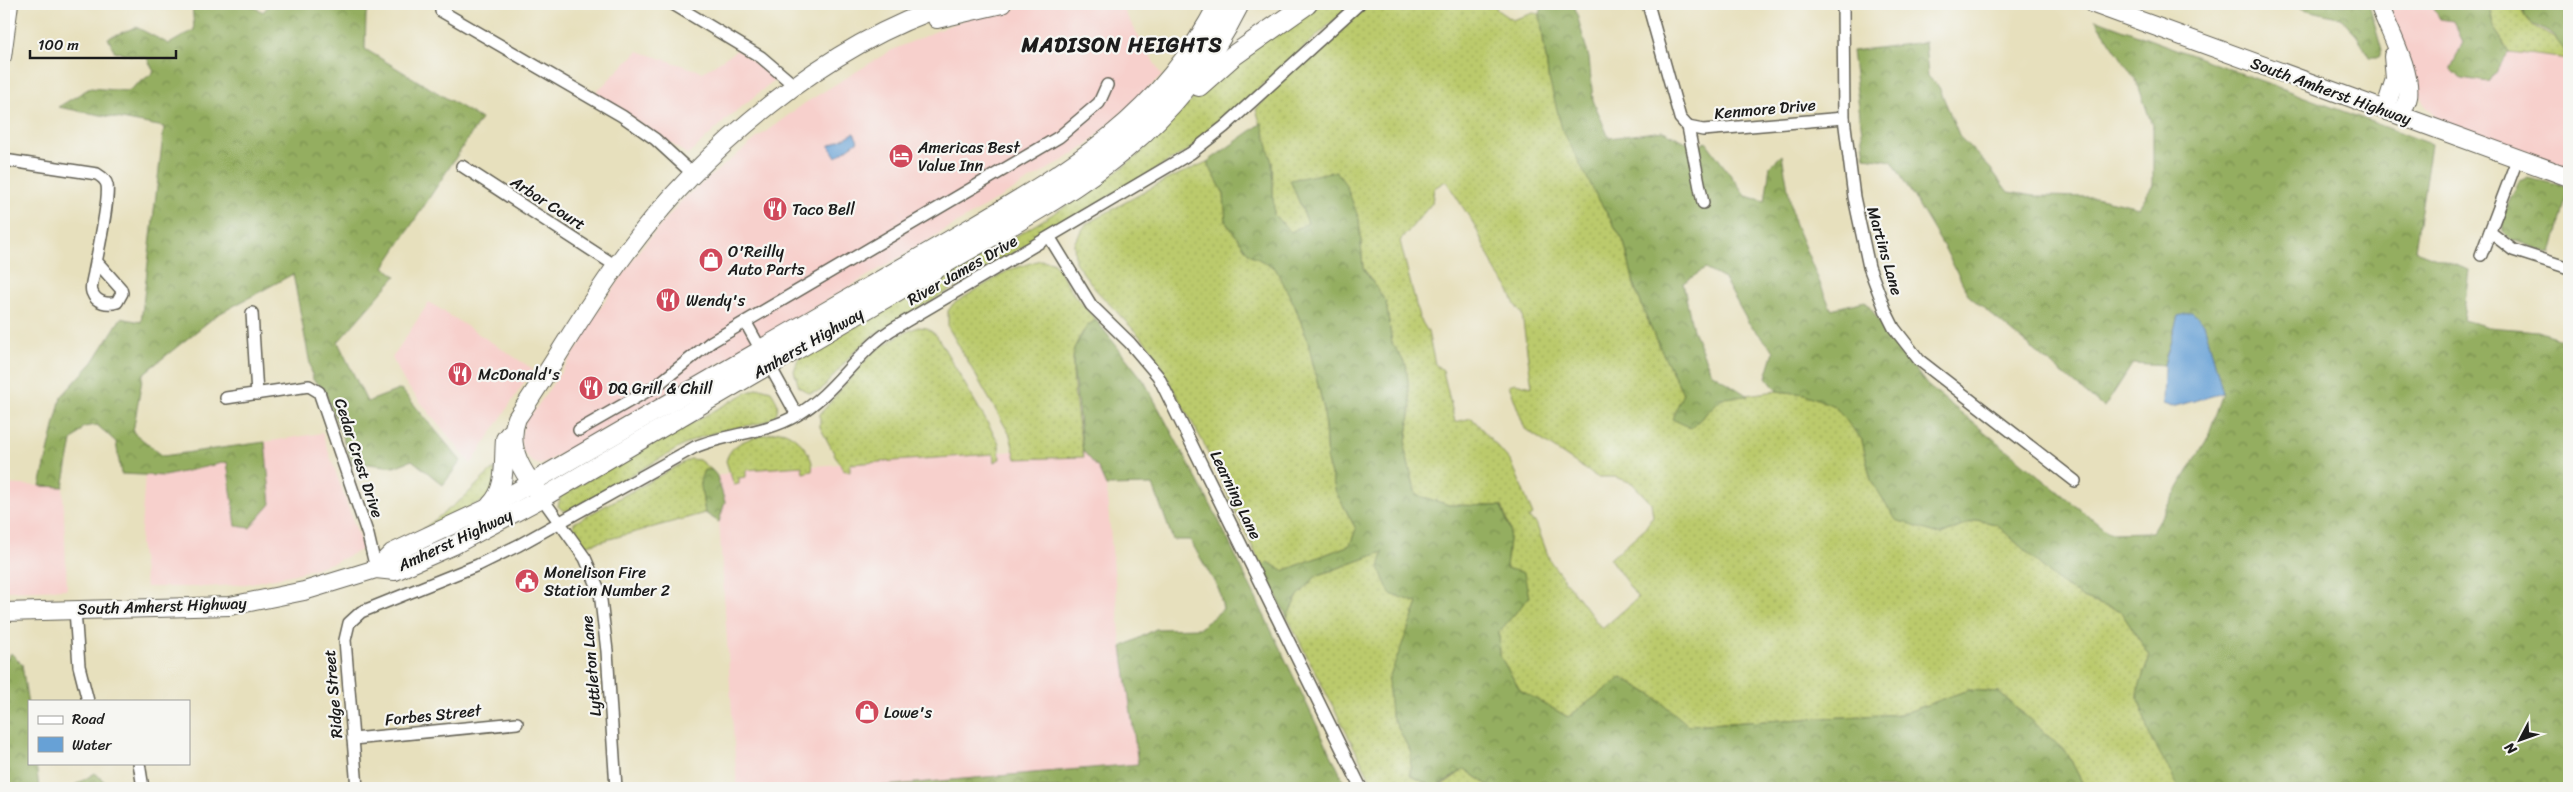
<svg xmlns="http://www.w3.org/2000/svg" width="2573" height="792" font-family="Sriracha,sans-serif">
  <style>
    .built { fill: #f7d0cc }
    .grass { fill: url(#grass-dots); stroke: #6c7344; fill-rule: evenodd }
    .forest { fill: url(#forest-crowns); stroke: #58653e }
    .water { fill: #67a1d6; stroke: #425e79 }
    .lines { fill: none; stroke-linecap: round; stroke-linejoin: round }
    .minor-casing { stroke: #636154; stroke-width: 14 }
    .tertiary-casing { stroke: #636154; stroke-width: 16 }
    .primary-casing { stroke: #636154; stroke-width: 20 }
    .motorway-casing { stroke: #636154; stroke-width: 22 }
    .minor { stroke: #fff; stroke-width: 11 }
    .tertiary { stroke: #fff; stroke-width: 14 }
    .primary { stroke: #fff; stroke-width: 18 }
    .motorway { stroke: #fff; stroke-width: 20 }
    .labels { text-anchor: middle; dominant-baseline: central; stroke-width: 4.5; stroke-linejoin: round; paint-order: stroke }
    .street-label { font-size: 16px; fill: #1c1c1c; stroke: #f6f6f2 }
    .poi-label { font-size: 16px; fill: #1c1c1c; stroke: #f6f6f2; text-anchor: start }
    .district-label { font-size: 21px; font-weight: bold; letter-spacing: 1px; fill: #1c1c1c; stroke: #f6f6f2 }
  </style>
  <defs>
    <pattern id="grass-dots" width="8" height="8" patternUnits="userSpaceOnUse" patternTransform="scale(1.25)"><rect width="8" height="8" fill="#bbca6c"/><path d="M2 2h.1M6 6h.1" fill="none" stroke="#a0ad5d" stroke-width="1.8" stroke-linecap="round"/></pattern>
    <pattern id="forest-crowns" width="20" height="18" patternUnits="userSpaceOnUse" patternTransform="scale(1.25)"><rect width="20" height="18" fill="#94ae60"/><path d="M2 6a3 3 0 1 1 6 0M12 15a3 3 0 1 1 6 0" fill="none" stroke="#788d4e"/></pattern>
  </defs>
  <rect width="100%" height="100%" fill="#f6f6f2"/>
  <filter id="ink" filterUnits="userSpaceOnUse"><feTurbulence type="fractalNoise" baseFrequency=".02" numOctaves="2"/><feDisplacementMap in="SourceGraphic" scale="10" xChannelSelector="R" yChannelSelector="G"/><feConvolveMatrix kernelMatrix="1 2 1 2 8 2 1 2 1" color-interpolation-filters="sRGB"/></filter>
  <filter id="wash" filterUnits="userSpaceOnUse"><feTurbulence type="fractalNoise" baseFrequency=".0096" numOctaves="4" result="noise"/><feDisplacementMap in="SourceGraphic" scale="20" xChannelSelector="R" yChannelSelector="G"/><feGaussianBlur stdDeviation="1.12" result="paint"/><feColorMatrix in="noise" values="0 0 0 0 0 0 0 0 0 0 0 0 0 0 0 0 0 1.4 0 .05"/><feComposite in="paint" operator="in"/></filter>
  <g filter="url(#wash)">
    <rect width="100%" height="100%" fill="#e7e0bd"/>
    <!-- built -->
    <g class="built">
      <path d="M1042 4H1120L1162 76 1082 149 682 386 541 465 532 462 523 452 520 438 526 418 534 411 580 344V338L641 248 683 199 757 138 805 103 890 51 969 17Z"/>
      <path d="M2387 4H2431L2440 19 2453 21 2463 42 2451 68 2488 82 2510 52 2569 59V168L2465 132 2435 116 2424 104 2411 78Z"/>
      <path d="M737 50 777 78 729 117 688 155 595 93 638 51 703 72Z"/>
      <path d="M429 302 533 369 471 464 405 383 392 358Z"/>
      <path d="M322 433 363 549 335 562 295 574 246 584 206 587H146L140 543 145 475 165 476 227 462 236 526 271 503 265 442Z"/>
      <path d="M1054 448 1083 451 1098 468 1106 486 1120 633 1139 764 858 788H737L719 522 725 502 717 476 744 468 814 466Z"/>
      <path d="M4 484 63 487 67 589 4 591Z"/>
    </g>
    <!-- grass -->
    <g class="grass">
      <path d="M1313 4H1352L1195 146 875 334 856 350 820 391 809 393 799 387 794 371 798 359C902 296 1015 244 1115 173 1154 145 1183 106 1218 74 1247 48 1282 27 1313 4Z"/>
      <path d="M1368 4H1495L1497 10 1512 20 1533 13 1540 14 1548 75 1596 195 1624 242 1635 288 1655 338 1683 393 1691 428 1722 398 1777 391 1805 394 1835 406 1862 440 1871 480 1941 535 1976 520 1996 524 2058 581 2083 598 2121 612 2150 656 2137 693 2179 788H2097L2083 784 2067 753 1999 692 1968 690 1902 714 1687 725 1655 697 1622 677 1568 717 1520 690 1500 656 1499 632 1529 597 1506 568 1510 530 1502 506 1449 505 1416 495 1405 450 1411 408 1406 365 1392 343 1386 302 1363 268 1359 219 1290 180 1308 223 1291 232 1274 215 1272 163 1256 109 1296 67ZM1446 181 1475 226 1496 272 1507 286 1515 305 1522 314 1532 387 1515 383 1509 385 1525 429 1597 477H1616L1632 483 1651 503 1653 516 1645 528 1610 559 1638 598 1602 629 1550 561 1536 523 1528 518 1533 515 1512 463 1472 418 1455 422 1443 371 1435 364 1428 332 1419 317 1400 241 1432 203 1434 188Z"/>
      <path d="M2490 4H2519C2523 8 2522 13 2525 17 2536 34 2566 36 2569 59L2510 52 2493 27Z"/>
      <path d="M1207 162 1224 194 1226 222 1249 254 1275 267 1294 304 1307 338 1324 410 1327 461 1336 492 1356 529 1350 545 1283 571 1268 562 1262 567 1203 442 1150 347 1096 290 1075 262 1074 243 1086 224 1164 181Z"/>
      <path d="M1040 260 1053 262 1058 268 1074 295 1096 320C1086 326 1079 336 1075 347 1068 364 1080 436 1084 457L1016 459 1010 435 948 327V311L953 304 1009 270Z"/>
      <path d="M918 327 927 328 937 336 999 443 1000 459 994 462 993 454 850 464V472L843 470 820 427V414L872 353 899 335Z"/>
      <path d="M760 388 771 391C793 423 755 424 734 428 720 431 706 435 693 440L568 511 562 510 558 506 561 495 748 392Z"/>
      <path d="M780 431C795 432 816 457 812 471L803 473 802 466 746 470V477L739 478V484L734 485 726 461C732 438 759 437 780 431Z"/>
      <path d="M690 459 699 460 712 470 704 471 702 494 705 513 584 546 573 531 574 523Z"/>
      <path d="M492 470H495L496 495 423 529 462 499Z"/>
      <path d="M1383 552 1418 603 1409 628 1391 714 1411 753 1410 775 1435 788H1375L1287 617 1297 597 1316 576Z"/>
      <path d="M1465 769 1492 788H1438Z"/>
    </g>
    <!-- forest -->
    <g class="forest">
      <path d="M192 4H248L263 12 270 4H373L366 15 365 49 481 119 384 267 396 276 338 342 367 402 401 389 461 461 443 485 412 460 394 467 352 462 324 389 313 380 293 274 217 315 143 374 133 432 163 456 265 442 271 504 250 528 236 526 227 462 165 476 121 474 116 442 97 425 84 427 72 441 63 487 40 486 61 397 93 362 121 318 141 322 164 127 58 107 90 88 128 91 154 72 147 58 115 52 108 38 136 27 169 44 194 30Z"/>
      <path d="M1543 4H1574L1589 58 1593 100 1609 138 1663 131 1697 147 1706 142 1746 196 1765 201 1770 166 1782 155 1794 222 1831 309 1865 301 1927 385 2109 533 2152 532 2207 439 2223 393 2204 323 2178 316 2164 365 2133 363 2104 408 1969 296 1945 249 1892 161 1865 157 1852 51 1925 42 1928 76 1939 87 1960 137 1991 169 2008 192 2035 196 2095 197 2139 207 2153 185V128L2137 82 2095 19 2431 144 2415 250 2469 270 2463 320 2489 327 2538 331 2569 342V788H2179L2149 734 2137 693 2150 656 2121 612 2083 598 2058 581 1996 524 1976 520 1941 535 1896 520 1871 480 1862 440 1834 406 1805 394 1777 391 1766 377 1774 351 1748 322 1724 279 1705 269 1683 283 1693 330 1711 372 1748 396 1722 398 1691 428 1672 419 1683 393 1655 338 1635 288 1624 242 1596 195 1562 129 1548 75 1540 14Z"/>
      <path d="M2288 4H2369L2382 50 2379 57H2369L2357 35 2341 18 2287 5Z"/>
      <path d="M2431 4H2490L2493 27 2510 52 2488 82 2461 78 2451 68 2463 42 2453 21 2440 19Z"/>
      <path d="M2569 5V56C2564 50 2559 43 2554 37 2542 25 2525 27 2523 8L2559 10Z"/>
      <path d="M1262 123 1272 163 1274 215 1291 232 1308 223 1290 180 1336 171 1346 185 1359 219 1363 268 1386 302 1392 343 1406 365 1411 407 1405 450 1416 495 1449 505 1501 506 1510 530 1506 568 1524 573 1529 597 1499 632 1500 656 1520 690 1568 717 1622 677 1655 697 1688 725 1902 714 1968 690 1999 692 2067 753 2083 784 2097 788H1492L1465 769 1435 788 1410 775 1411 753 1391 714 1388 681 1418 603 1390 594 1379 568 1383 552 1316 576 1297 597 1287 617 1262 567 1268 562 1283 571 1350 545 1356 529 1336 492 1327 461 1324 410 1307 338 1294 304 1275 268 1249 254 1226 222 1224 194 1207 162Z"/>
      <path d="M2527 178 2569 187 2552 254 2510 239 2503 231 2502 217 2519 181Z"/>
      <path d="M1096 320 1144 381 1216 515 1347 788H858L1138 764 1122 647 1156 629 1200 628 1223 609 1219 590 1190 540H1173L1153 485 1106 486 1098 468 1083 451 1073 366 1074 348 1087 326Z"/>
      <path d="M704 470H712L717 476 725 502 719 522 705 513 700 480Z"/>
      <path d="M11 653 22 664 29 712V763H36L39 788H4V663Z"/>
      <path d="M95 773 112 788H66H70Z"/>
    </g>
    <!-- water -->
    <g class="water">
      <path d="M854 133 858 141 836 157 829 146Z"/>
      <path d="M2192 312 2204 323 2223 393 2172 407 2163 404 2164 365 2178 316Z"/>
    </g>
  </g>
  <g filter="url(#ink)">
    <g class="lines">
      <defs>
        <g id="minor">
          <path d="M673 4 761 57 795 86"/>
          <path d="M1648 4 1680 118 1688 127 1703 203"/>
          <path d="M1843 4 1844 118 1854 197 1869 267 1886 312 1894 328 1919 360 2075 481"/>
          <path d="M441 11 622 116 655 139 693 174"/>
          <path d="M1688 127 1703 130 1844 118"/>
          <path d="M4 160 97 174C102 177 106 180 107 185 110 199 97 256 94 273 93 279 90 286 92 292 96 303 108 305 117 302L122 293 121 289 96 261"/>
          <path d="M462 166 616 266"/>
          <path d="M2490 232 2513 250 2569 268"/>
          <path d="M1050 238 1091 305 1130 343 1158 376 1361 788"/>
          <path d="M2481 255 2517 160"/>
          <path d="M252 313 257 394"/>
          <path d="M746 323 797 415"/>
          <path d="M226 398 309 386 319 392 368 535 376 569"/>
          <path d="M579 430 656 386 711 342 1059 137 1099 103 1107 85"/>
          <path d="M542 498 585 558 600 592 607 651 616 788"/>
          <path d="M75 610 79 666 88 701"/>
          <path d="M353 739 517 723"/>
          <path d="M139 763 143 788"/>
          <path d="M357 788 345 640 349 623 361 612 478 565 519 545 695 447C728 433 765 434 797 415 835 393 855 354 891 330L1191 153 1224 127 1359 4"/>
        </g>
        <path id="tertiary" d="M4 57 11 4"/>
        <g id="primary">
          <path d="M2094 4 2569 177"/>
          <path d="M2379 4C2388 29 2412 71 2408 97 2407 103 2403 109 2400 115"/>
          <path d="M937 19 1002 4"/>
          <path d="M2385 110 2395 79 2393 56"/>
          <path d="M542 498C524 474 505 448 517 418 554 364 586 306 625 254 704 148 824 45 951 4"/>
          <path d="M490 505C507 489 503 462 505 439L509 434"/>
          <path d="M376 569 392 553 488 508 761 350"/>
          <path d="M4 612 230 606 304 591 376 569 395 571 454 545 542 498 769 365"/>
        </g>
        <g id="motorway">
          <path d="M1199 86 1233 56 1307 4"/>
          <path d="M761 350C823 314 885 278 948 242 1060 176 1157 125 1219 4"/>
          <path d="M769 365C830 330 889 295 950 260 1076 188 1171 140 1239 4"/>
        </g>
      </defs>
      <!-- minor casing -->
      <use href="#minor" class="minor-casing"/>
      <!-- tertiary casing -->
      <use href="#tertiary" class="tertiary-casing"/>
      <!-- primary casing -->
      <use href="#primary" class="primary-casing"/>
      <!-- motorway casing -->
      <use href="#motorway" class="motorway-casing"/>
      <!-- minor -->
      <use href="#minor" class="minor"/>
      <!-- tertiary -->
      <use href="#tertiary" class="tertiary"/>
      <!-- primary -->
      <use href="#primary" class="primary"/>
      <!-- motorway -->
      <use href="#motorway" class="motorway"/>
    </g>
  </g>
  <!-- icons -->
  <defs>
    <symbol id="hotel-disc" viewBox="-11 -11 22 22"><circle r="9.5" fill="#d1495b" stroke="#f6f6f2"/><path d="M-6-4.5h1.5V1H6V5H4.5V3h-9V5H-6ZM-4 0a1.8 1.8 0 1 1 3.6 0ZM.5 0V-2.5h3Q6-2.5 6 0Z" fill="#fff"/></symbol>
    <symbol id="restaurant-disc" viewBox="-11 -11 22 22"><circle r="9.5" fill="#d1495b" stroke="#f6f6f2"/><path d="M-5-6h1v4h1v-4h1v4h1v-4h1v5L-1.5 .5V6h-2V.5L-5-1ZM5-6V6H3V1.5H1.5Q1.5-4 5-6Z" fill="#fff"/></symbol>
    <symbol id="shop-disc" viewBox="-11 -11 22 22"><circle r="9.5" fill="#d1495b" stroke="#f6f6f2"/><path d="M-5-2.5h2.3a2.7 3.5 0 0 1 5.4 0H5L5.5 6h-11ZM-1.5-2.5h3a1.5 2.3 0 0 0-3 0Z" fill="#fff"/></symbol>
    <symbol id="civic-disc" viewBox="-11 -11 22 22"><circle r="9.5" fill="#d1495b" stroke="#f6f6f2"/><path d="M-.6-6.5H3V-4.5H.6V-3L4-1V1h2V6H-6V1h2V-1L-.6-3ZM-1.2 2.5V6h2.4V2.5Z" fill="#fff"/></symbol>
  </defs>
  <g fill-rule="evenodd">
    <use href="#hotel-disc" x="887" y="142" width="28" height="28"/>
    <use href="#restaurant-disc" x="761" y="195" width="28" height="28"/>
    <use href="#shop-disc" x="697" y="246" width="28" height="28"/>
    <use href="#restaurant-disc" x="654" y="286" width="28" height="28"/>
    <use href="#restaurant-disc" x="446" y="360" width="28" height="28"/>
    <use href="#restaurant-disc" x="577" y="374" width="28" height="28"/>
    <use href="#civic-disc" x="513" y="567" width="28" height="28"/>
    <use href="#shop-disc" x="853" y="698" width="28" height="28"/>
  </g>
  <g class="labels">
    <!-- street labels -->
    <g class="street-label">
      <text transform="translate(2331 91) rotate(20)">South Amherst Highway</text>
      <text transform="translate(1765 109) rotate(-5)">Kenmore Drive</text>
      <text transform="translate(548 203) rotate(33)">Arbor Court</text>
      <text transform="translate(1885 251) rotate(74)">Martins Lane</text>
      <text transform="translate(962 270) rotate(-30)">River James Drive</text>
      <text transform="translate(808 343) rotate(-30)">Amherst Highway</text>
      <text transform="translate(359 458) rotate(72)">Cedar Crest Drive</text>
      <text transform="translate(1236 495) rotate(64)">Learning Lane</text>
      <text transform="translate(455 540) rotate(-25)">Amherst Highway</text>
      <text transform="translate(162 606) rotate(-2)">South Amherst Highway</text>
      <text transform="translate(591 666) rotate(-95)">Lyttleton Lane</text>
      <text transform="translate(333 694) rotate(-95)">Ridge Street</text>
      <text transform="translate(433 715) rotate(-6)">Forbes Street</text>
    </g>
    <!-- poi labels -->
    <g class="poi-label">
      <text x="918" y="147">Americas Best<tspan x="918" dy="18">Value Inn</tspan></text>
      <text x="792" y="209">Taco Bell</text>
      <text x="728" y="251">O'Reilly<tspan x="728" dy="18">Auto Parts</tspan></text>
      <text x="686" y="300">Wendy's</text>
      <text x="478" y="374">McDonald's</text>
      <text x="608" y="388">DQ Grill &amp; Chill</text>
      <text x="544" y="572">Monelison Fire<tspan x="544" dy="18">Station Number 2</tspan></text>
      <text x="884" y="712">Lowe's</text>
    </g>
    <!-- district labels -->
    <g class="district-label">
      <text x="1122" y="45">MADISON HEIGHTS</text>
    </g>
  </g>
  <!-- margin -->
  <rect width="2573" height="792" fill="none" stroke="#f6f6f2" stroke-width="20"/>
  <!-- legend -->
  <rect x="28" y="700" width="162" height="65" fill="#f6f6f2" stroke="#9f9f9c"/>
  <rect x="38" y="716" width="25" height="8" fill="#ffffff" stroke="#9f9f9c"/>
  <text x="72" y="724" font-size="15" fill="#1c1c1c">Road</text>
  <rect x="38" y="737" width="25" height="15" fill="#67a1d6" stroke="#9f9f9c"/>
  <text x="72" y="750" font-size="15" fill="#1c1c1c">Water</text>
  <!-- north arrow -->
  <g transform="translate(2520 740) rotate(229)" stroke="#f6f6f2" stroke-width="4" paint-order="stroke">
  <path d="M0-4L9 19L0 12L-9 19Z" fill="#1c1c1c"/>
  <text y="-8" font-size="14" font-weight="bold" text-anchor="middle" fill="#1c1c1c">N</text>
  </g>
  <!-- scale -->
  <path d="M30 50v8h146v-8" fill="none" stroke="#1c1c1c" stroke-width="2.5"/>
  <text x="38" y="50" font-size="15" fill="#1c1c1c" stroke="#f6f6f2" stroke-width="4" paint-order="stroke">100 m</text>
</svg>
